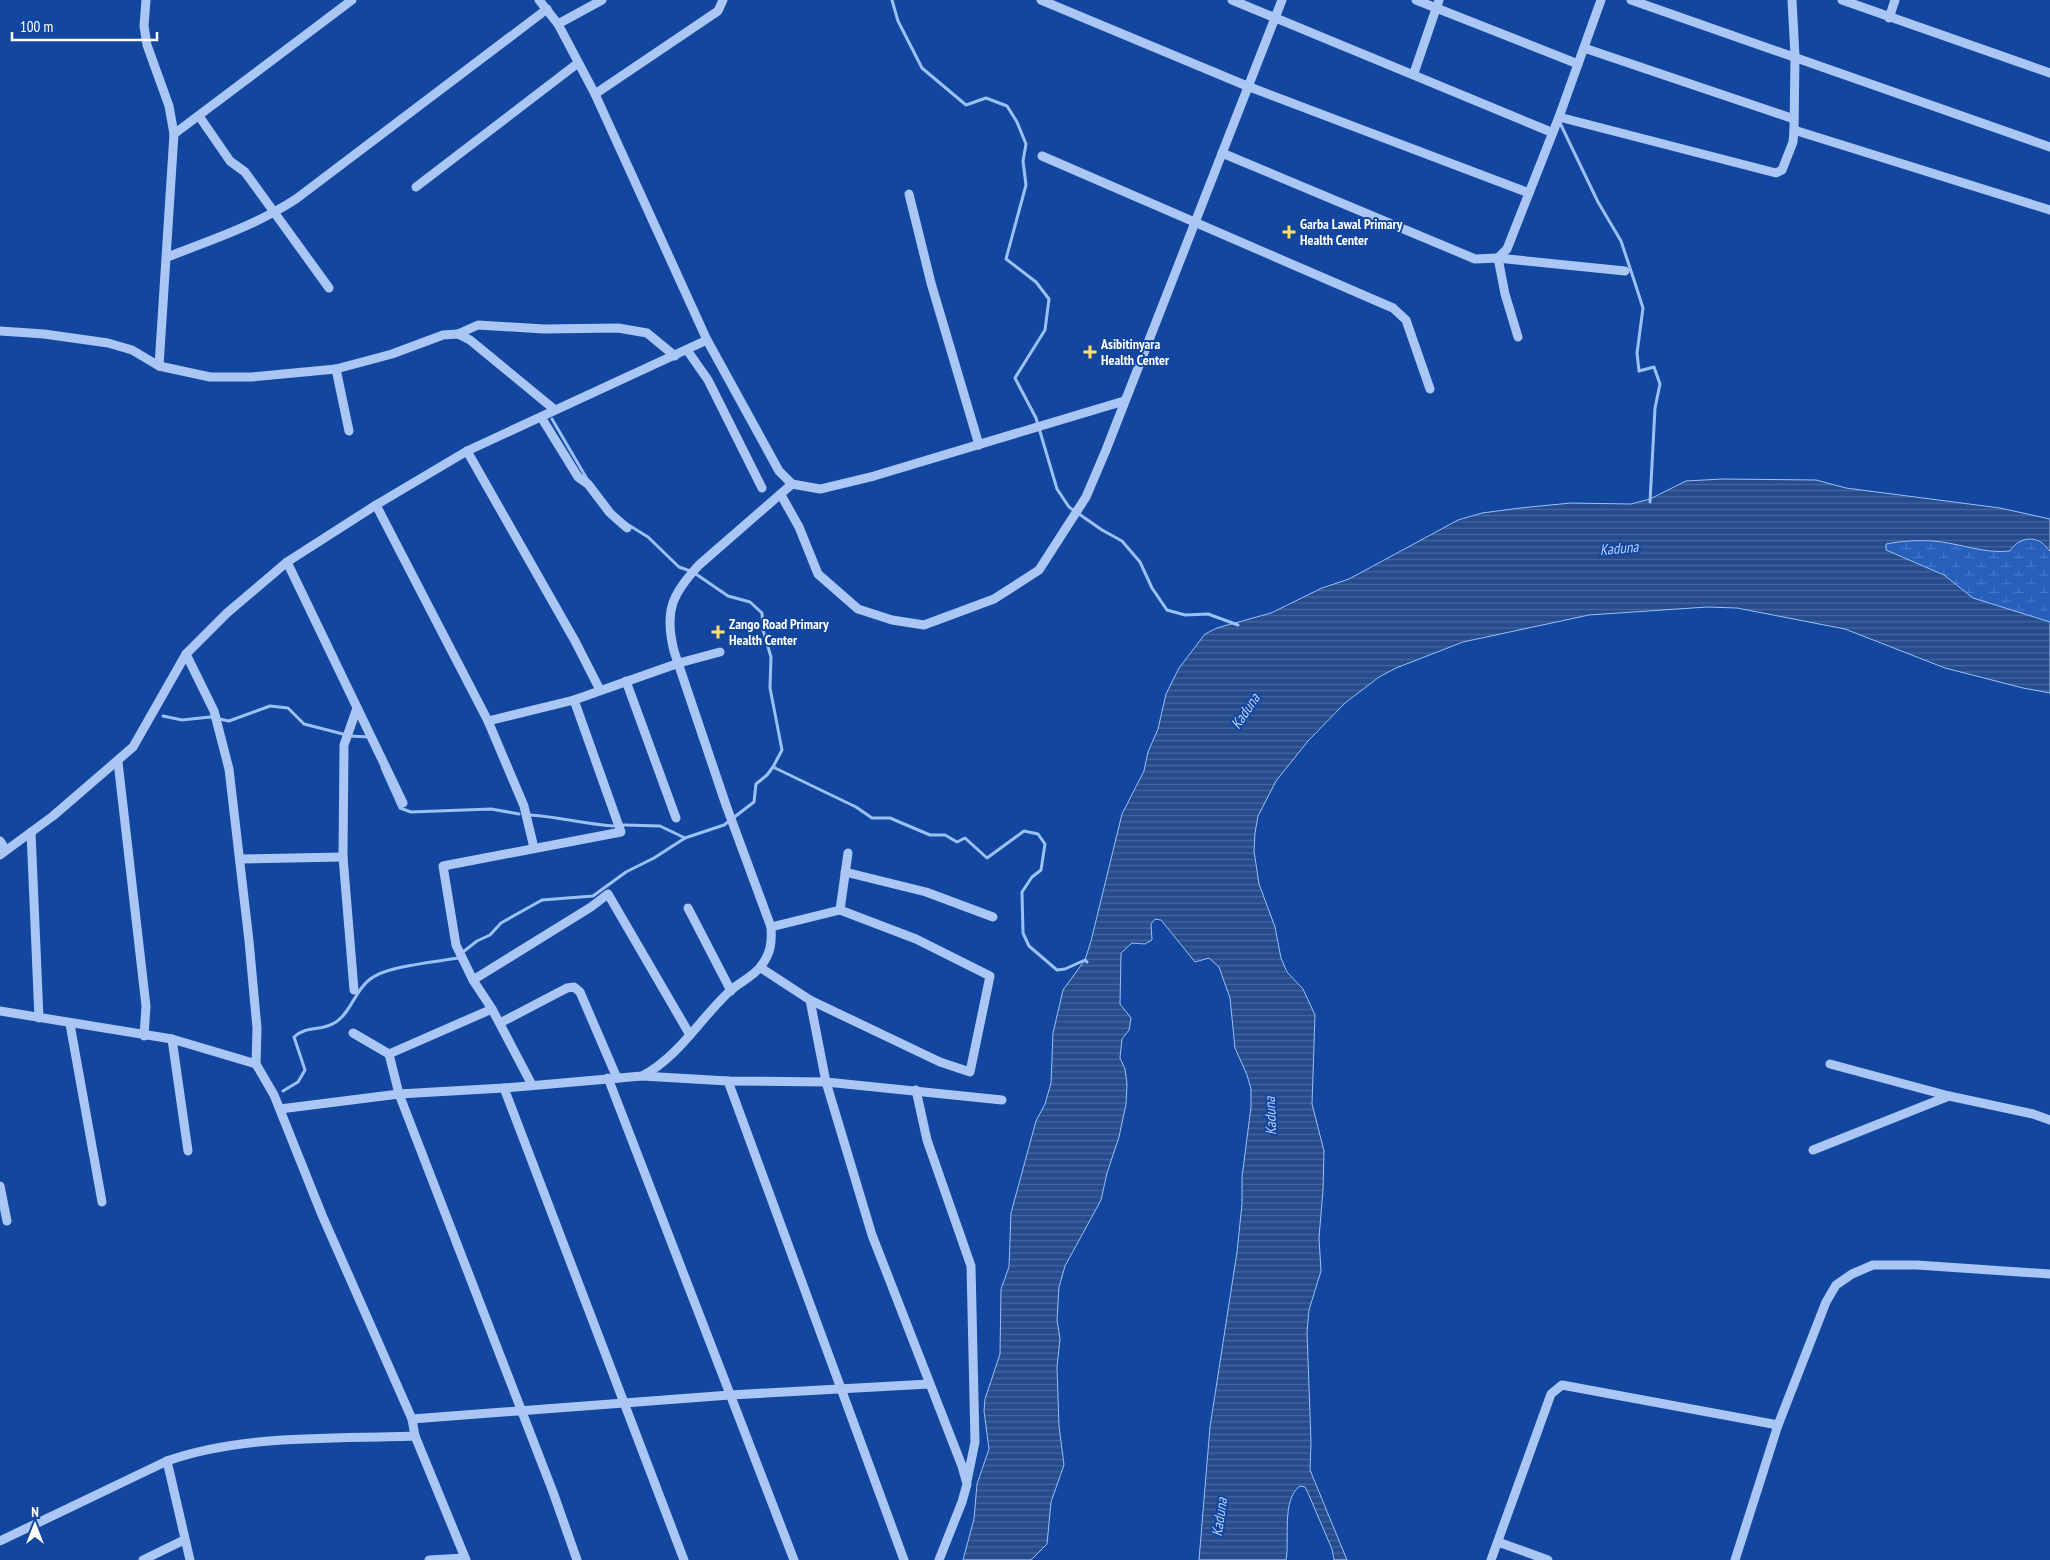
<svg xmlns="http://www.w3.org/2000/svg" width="2050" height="1560" font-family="'PT Sans Narrow',sans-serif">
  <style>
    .wetland { fill: url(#wetland-marsh) }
    .water { fill: url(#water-rules); stroke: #9bc0f7 }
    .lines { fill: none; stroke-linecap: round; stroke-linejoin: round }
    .stream { stroke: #9bc0f7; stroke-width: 3 }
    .minor { stroke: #a9c6f4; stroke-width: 9 }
    .poi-dot { fill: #ffdf6c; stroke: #13469e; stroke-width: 2 }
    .labels { text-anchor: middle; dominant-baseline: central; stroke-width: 4; stroke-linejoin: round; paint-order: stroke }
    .poi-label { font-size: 14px; font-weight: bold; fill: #fff; stroke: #13469e; text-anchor: start }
    .water-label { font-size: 15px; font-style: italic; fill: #b6d1fa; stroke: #13469e }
  </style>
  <defs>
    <pattern id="wetland-marsh" width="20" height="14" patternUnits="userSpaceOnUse" patternTransform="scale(1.25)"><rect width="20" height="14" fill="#265fbc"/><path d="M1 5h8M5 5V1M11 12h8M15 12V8" fill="none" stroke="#4777c6"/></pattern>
    <pattern id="water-rules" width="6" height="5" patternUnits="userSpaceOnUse" patternTransform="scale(1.25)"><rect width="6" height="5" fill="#264c8e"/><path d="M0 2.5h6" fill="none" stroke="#47679f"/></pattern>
  </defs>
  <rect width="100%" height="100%" fill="#13469e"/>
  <!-- wetland -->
  <path class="wetland" d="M2022 539C2036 539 2041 543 2050 551V622L1973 598 1944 575 1886 550V544C1902 541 1917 540 1933 541 1959 543 1984 554 2010 551L2014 545Z"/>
  <!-- water -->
  <path class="water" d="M1722 479 1816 480 1846 488 2000 508 2050 519V551C2047 549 2045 545 2042 543 2030 535 2017 540 2010 551 1984 554 1959 543 1933 541 1917 540 1902 541 1886 544V550L1944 575 1973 598 2050 622V693L2023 688 1945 668 1845 629 1737 608 1707 607 1589 615 1463 642 1396 668 1379 677 1345 703 1308 741 1276 781 1258 816 1255 833 1254 851 1259 884 1275 927 1281 958 1287 972 1303 989 1315 1015 1312 1104 1324 1151 1323 1190 1319 1238 1321 1271 1309 1310 1307 1332 1311 1442 1310 1470 1347 1560H1334L1332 1549 1308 1493 1305 1487 1300 1486C1281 1500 1290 1540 1286 1560H1199L1210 1427 1237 1252 1242 1204V1177L1251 1107V1089L1247 1075 1235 1048 1230 998 1219 967 1209 958 1195 962 1161 920 1155 919 1151 924 1152 940 1145 944 1132 943 1121 953 1120 1004 1131 1018 1129 1030 1122 1039 1120 1058 1125 1069 1127 1084 1126 1104 1119 1137 1107 1173 1101 1200 1065 1266 1059 1287 1057 1320 1060 1339 1057 1367 1059 1426 1064 1465 1051 1502 1047 1544 1031 1560H963L974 1519 977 1484 989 1449 984 1411 985 1399 1000 1354 1001 1289 1009 1267 1011 1213 1036 1121 1045 1104 1051 1083 1053 1033 1063 990 1085 960 1091 941 1122 814 1144 771 1148 752 1158 729 1166 694 1179 668 1205 634 1217 628 1271 613 1322 588 1349 579 1458 520 1482 513 1520 508 1571 503 1631 504 1650 499 1686 481Z"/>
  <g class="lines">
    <!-- stream -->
    <g class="stream">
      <path d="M892 0 898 21 922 68 966 105 986 98 1007 106 1017 122 1026 144 1023 161 1026 185 1006 259 1036 282 1049 299 1045 330 1015 378 1036 418 1057 489 1069 507 1102 530 1122 541 1140 562 1152 588 1167 610 1185 615 1208 614 1238 625"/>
      <path d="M1560 123 1598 202 1621 241 1635 283 1643 308 1637 353 1639 371 1654 367 1660 384 1655 408 1650 502"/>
      <path d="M552 419 587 479"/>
      <path d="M627 524 648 537 679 567 693 572 728 596 750 602 762 613 763 630 771 657 770 688 782 750 773 767"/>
      <path d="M163 716 182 720 210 717 229 721 270 706 288 708 304 724 343 734"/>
      <path d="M350 736 369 737"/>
      <path d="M382 768 400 808 411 812 491 809 519 814"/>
      <path d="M531 815C559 817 585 824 613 826"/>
      <path d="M624 825 660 826 685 838"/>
      <path d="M463 952 477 941 490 935 501 923 542 900 593 896 626 872 654 858 685 838 724 825 754 802 756 784 767 775 773 767 856 807 872 818H890L930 835H945L957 842 965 838 987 858 1024 831 1038 834 1045 844 1041 870 1032 877 1022 892 1023 933 1029 946 1057 970 1065 969 1085 960 1087 962"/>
      <path d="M283 1091 298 1082 305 1070 294 1037C307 1025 321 1032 336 1022 351 1012 355 991 369 980 385 966 436 962 458 958"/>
    </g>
    <!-- minor -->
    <g class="minor">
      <path d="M146 0 144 26 147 45 169 106 174 134 159 366"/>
      <path d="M539 0 558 24 595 94 707 340 779 471 792 484 820 489 874 476 1124 401"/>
      <path d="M1041 0 1247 86 1529 193"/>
      <path d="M1232 0 1551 132"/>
      <path d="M1416 0 1578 64"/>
      <path d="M1631 0 2050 147"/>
      <path d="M1842 0 2050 73"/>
      <path d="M1889 18 1895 0"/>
      <path d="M558 24 602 0"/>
      <path d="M1584 48 1794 119"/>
      <path d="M1414 73 1439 0"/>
      <path d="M595 94 718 11 723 0"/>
      <path d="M199 116 230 161 245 172 329 288"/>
      <path d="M1559 117 1776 173 1782 170 1793 142 1794 130 1795 56 1792 0"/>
      <path d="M1794 130 2050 210"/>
      <path d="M174 134 352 0"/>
      <path d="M1222 153 1475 259 1498 258 1625 271"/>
      <path d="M1042 156 1393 308 1406 320 1430 389"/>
      <path d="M416 187 578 63"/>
      <path d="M909 194 931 283 979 445"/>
      <path d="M167 257C212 240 256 225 296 199L547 9"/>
      <path d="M1498 258 1507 249 1559 117 1601 0"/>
      <path d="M1498 258 1505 294 1518 337"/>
      <path d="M0 331 44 334 108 343 132 350 159 366 210 377H252L336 369 392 354 443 335 458 334 470 340 555 410"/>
      <path d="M458 334 478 325 544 329 618 328 647 333 675 356"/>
      <path d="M687 350 708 380 762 488"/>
      <path d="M336 369 349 431"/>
      <path d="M541 417 578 477 588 484 610 513 627 528"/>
      <path d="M467 451 575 641 600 690"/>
      <path d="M781 495 799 527 818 574 858 609 892 620 924 625 994 599 1039 570 1086 497 1106 450 1282 0"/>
      <path d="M376 505 488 721 524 806 534 848"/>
      <path d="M287 562 403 803"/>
      <path d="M186 654 214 711 229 769 249 941 257 1028 256 1064 274 1095 322 1215 412 1419 415 1436 466 1560"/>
      <path d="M626 681 676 818"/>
      <path d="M488 721 574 700 679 663 720 652"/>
      <path d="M118 762 146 1006 144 1036"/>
      <path d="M31 832 39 1018"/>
      <path d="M0 841 6 850"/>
      <path d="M0 855 53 816 133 747 186 654 227 613 287 562 376 505 467 451 707 340"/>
      <path d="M240 859 343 857"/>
      <path d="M845 872 926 892 993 917"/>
      <path d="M688 908 731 991"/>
      <path d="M840 910 848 853"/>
      <path d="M761 968 810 1000 940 1062 970 1072 990 976 916 939 840 910 771 927"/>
      <path d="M473 980 591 907 608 894 690 1035"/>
      <path d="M354 990 343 857 344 745 357 708"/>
      <path d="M810 1000 826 1082 872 1235 962 1466 967 1484 962 1502 939 1560"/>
      <path d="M0 1011 172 1039 256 1064"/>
      <path d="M500 1023 567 988 574 987 580 992 617 1078"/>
      <path d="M70 1024 102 1202"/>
      <path d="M353 1033 389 1054 399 1094 553 1492 577 1560"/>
      <path d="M172 1039 188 1151"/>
      <path d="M389 1054 492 1009"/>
      <path d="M1830 1064 1949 1096 2033 1114 2050 1120"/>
      <path d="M642 1076 728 1081 826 1082 1002 1100"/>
      <path d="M608 1078 794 1560"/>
      <path d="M728 1081 904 1560"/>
      <path d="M532 1085 492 1009 473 980 456 945 443 866 621 832 574 700"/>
      <path d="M916 1090 927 1140 971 1266 975 1442 967 1481"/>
      <path d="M280 1109 399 1094 504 1088"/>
      <path d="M1813 1150 1949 1096"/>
      <path d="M0 1186 7 1221"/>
      <path d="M412 1419 730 1395 929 1384"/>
      <path d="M167 1461 190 1560"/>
      <path d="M0 1541 167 1461C242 1434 335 1439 415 1436"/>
      <path d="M1498 1542 1548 1560"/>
      <path d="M143 1560 184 1540"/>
      <path d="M429 1560 465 1558"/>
      <path d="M684 1560 504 1088 642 1076C679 1057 701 1017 731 990 740 982 754 976 761 966 771 953 772 942 771 927L726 805 674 651C664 611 672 594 699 565L792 484"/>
      <path d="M1491 1560 1551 1394 1562 1385 1778 1425"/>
      <path d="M1735 1560 1778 1425 1826 1302 1836 1285 1852 1274 1873 1265H1917L2050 1274"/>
    </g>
  </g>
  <!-- markers -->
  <g class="poi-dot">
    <path d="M1286.5 224.5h5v5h5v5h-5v5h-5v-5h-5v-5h5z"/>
    <path d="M1087.5 344.5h5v5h5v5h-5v5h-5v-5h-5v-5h5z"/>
    <path d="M715.5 624.5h5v5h5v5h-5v5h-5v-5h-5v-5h5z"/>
  </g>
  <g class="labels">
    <!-- poi labels -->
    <g class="poi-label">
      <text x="1300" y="224">Garba Lawal Primary<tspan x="1300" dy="16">Health Center</tspan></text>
      <text x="1101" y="344">Asibitinyara<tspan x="1101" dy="16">Health Center</tspan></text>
      <text x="729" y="624">Zango Road Primary<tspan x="729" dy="16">Health Center</tspan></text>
    </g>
    <!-- water labels -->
    <g class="water-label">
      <text transform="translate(1619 548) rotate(-5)">Kaduna</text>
      <text transform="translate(1245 711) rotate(-56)">Kaduna</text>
      <text transform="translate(1270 1116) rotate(-92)">Kaduna</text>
      <text transform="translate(1219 1517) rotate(-82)">Kaduna</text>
    </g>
  </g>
  <!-- north arrow -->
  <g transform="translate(35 1525)" stroke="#13469e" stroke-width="4" paint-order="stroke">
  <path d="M0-4L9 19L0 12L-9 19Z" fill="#ffffff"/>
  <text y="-8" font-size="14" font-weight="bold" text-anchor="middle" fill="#ffffff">N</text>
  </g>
  <!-- scale -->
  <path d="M12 32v8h145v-8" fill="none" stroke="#ffffff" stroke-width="2.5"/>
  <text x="20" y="32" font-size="15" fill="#ffffff" stroke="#13469e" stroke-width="4" paint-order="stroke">100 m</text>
</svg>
